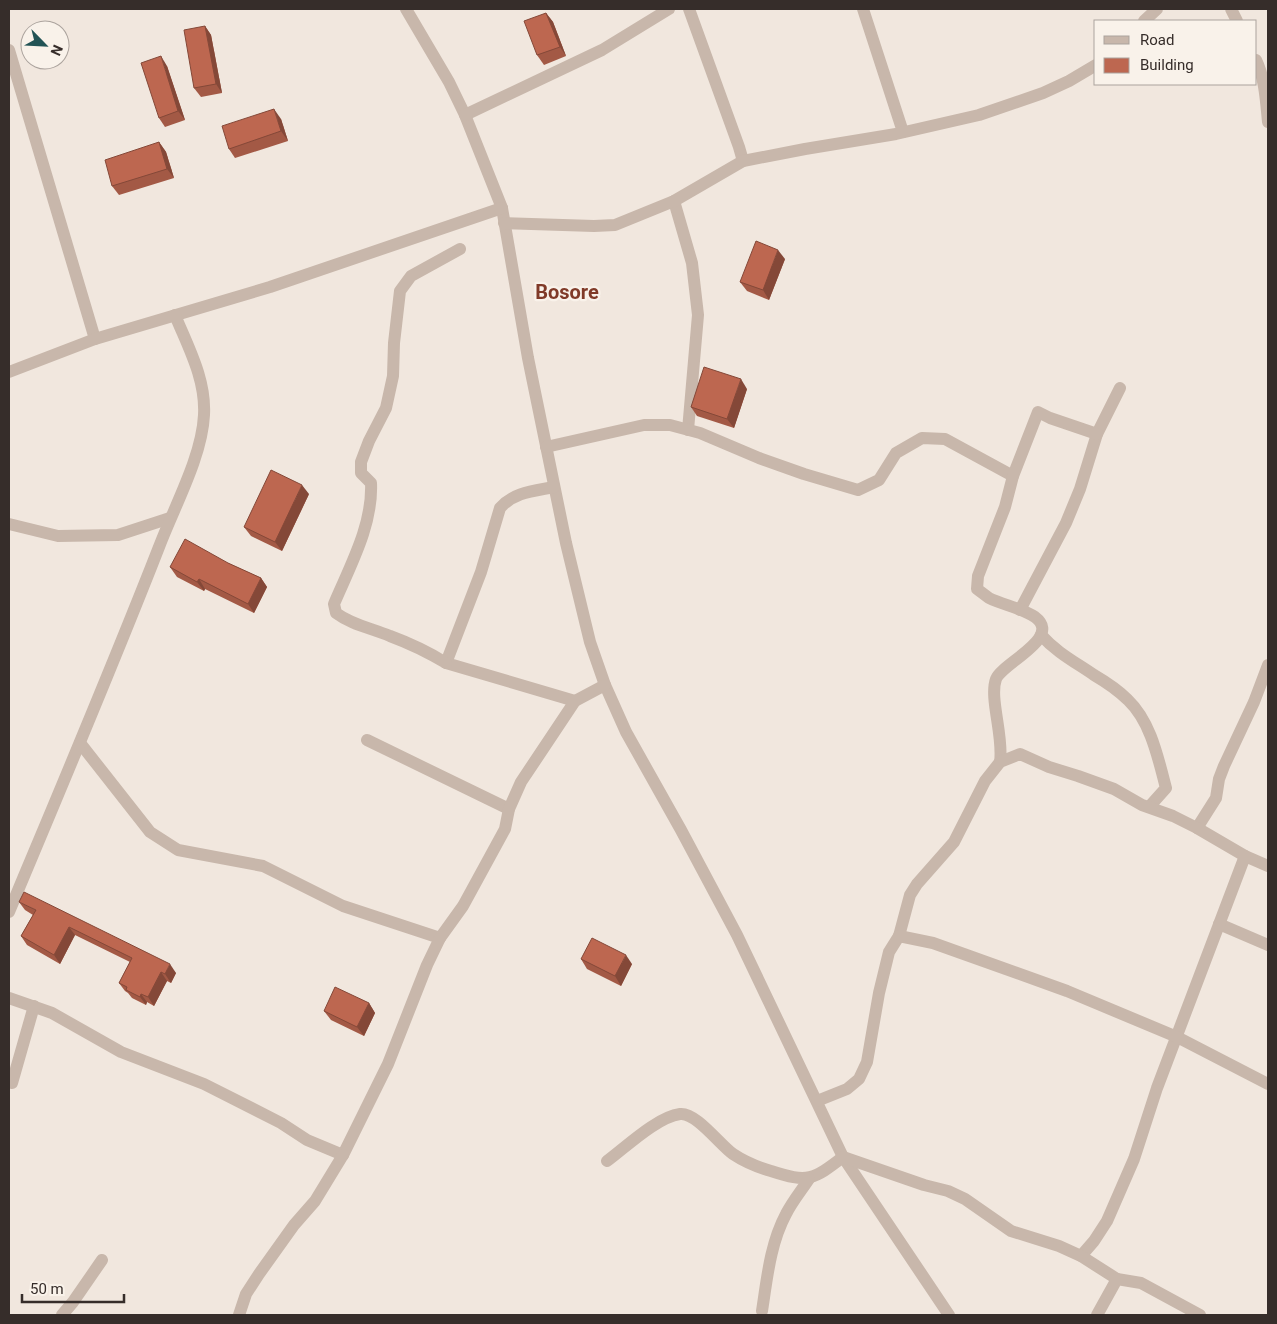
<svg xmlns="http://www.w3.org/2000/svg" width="1277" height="1324" font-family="Roboto,sans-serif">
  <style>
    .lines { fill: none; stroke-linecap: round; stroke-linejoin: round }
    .minor { stroke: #c8b7ab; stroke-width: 12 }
    .wall { fill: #a35945 }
    .shaded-wall { fill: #844838 }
    .building { fill: #bd6750; stroke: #844838 }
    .labels { text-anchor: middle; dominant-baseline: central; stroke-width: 4.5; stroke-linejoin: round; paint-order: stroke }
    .quarter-label { font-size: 20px; font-weight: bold; fill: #803a28; stroke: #f9f2ea }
  </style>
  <rect width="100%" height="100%" fill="#f1e7de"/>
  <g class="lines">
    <!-- minor -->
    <g class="minor">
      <path d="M406 9 449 82 465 115 502 208 528 358 566 543 590 642 605 685 626 732 681 830 737 935 843 1157 949 1315"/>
      <path d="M689 9 739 147 743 161"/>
      <path d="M863 9 903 132"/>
      <path d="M1231 9 1237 21"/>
      <path d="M1144 21 1157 9"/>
      <path d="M9 50 95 339"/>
      <path d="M1256 60C1265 78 1266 102 1268 122"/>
      <path d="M465 115 602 50 669 9"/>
      <path d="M674 201 692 263 698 315 688 430"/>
      <path d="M504 223 594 226 615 225 674 201 743 161 805 149 896 134 979 115 1043 93 1069 81 1096 65"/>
      <path d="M9 372 95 339 270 287 502 208"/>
      <path d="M546 447 644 425H670L700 433 759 458 804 474 858 490 879 480 896 453 922 438 945 439 1013 476"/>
      <path d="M554 487C534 491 514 492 500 508L481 572 446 663 575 701"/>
      <path d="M9 524 58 536 118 535 170 518"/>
      <path d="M1020 610 1066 523 1080 489 1097 434 1120 388"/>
      <path d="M1041 635C1056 652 1075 662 1094 675 1106 682 1118 690 1128 700 1151 722 1158 758 1166 788L1149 807"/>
      <path d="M446 663C428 652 409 643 390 636 371 628 352 625 336 613L334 604C350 566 373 525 371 483L361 473V462L369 441 386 408 393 376 394 343 400 291 411 276 460 249"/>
      <path d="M367 740 509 809"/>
      <path d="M80 743 150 832 178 850 263 866 343 906 440 938"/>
      <path d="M1000 762C1004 737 989 698 996 679 1002 663 1063 638 1035 617 1022 608 1003 605 989 598 985 595 981 592 977 589L978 576 1005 507 1013 476 1038 412 1050 418 1097 434"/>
      <path d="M1197 828 1216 798 1219 779 1224 766 1254 702 1268 665"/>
      <path d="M1245 856 1268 866"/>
      <path d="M9 912C60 790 111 670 159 547 174 507 202 457 204 415 206 379 188 347 175 315"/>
      <path d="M1219 924 1268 945"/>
      <path d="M899 936 910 895 917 884 954 842 985 781 1000 762 1020 754 1049 767 1078 776 1114 789 1142 805 1173 816 1197 828 1245 856 1157 1088 1134 1159 1107 1221 1094 1241 1081 1256"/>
      <path d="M9 998 52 1013 121 1052 204 1084 281 1123 307 1140 343 1155 388 1064 427 965 440 938 463 906 505 829 509 809 521 782 575 701 605 685"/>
      <path d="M12 1083 34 1006"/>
      <path d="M817 1101 847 1089 859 1079 867 1062 879 993 889 952 899 936 933 943 1067 991 1177 1037 1268 1084"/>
      <path d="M607 1161C626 1147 657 1117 680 1114 696 1112 720 1145 733 1154 745 1162 757 1167 771 1171 808 1183 813 1180 843 1157L924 1185 948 1191 965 1199 1011 1231 1059 1246 1081 1256 1117 1279"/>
      <path d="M762 1311C767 1279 770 1244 786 1214 792 1202 801 1191 809 1179"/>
      <path d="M62 1315 73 1302 102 1260"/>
      <path d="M239 1315 246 1294 259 1274 294 1225 315 1201 343 1155"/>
      <path d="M1097 1315 1117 1279 1141 1283 1200 1315"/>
    </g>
  </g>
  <!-- wall -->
  <g class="wall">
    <path d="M546 13 553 22 566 56 544 65 537 55Z"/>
    <path d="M205 26 211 35 222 93 201 97 194 88Z"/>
    <path d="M167 66 185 120 165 127 159 118Z"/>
    <path d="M281 119 288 141 235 158 229 149Z"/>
    <path d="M159 142 166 152 174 178 119 195 112 186Z"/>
    <path d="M785 259 769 300 747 291 740 282Z"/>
    <path d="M747 389 734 428 697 416 691 407Z"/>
    <path d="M309 494 282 551 251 536 244 527Z"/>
    <path d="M228 563 261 578 267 587 254 613 205 589 204 591 177 577 170 567Z"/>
    <path d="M19 902 176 973 171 983 167 981 154 1006 147 1002 146 1005 132 998 128 993 125 991 119 983 130 962 75 935 60 964 27 945 21 936 33 915 25 910Z"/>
    <path d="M581 959 632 964 621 986 587 969Z"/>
    <path d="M369 1003 375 1013 364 1036 331 1020 324 1011Z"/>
  </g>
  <!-- shaded-wall -->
  <g class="shaded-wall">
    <path d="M546 13 553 22 566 56 560 47Z"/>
    <path d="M205 26 211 35 222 93 216 84Z"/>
    <path d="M161 56 167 66 185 120 178 111Z"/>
    <path d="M274 109 281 119 288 141 281 131Z"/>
    <path d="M159 142 166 152 174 178 167 169Z"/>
    <path d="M778 250 785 259 769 300 763 290Z"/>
    <path d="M741 379 747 389 734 428 727 419Z"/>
    <path d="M302 485 309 494 282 551 275 542Z"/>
    <path d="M261 578 267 587 254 613 248 604Z"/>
    <path d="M199 579 205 589 204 591 197 582Z"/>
    <path d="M69 927 75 935 60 964 54 955Z"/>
    <path d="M626 955 632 964 621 986 615 976Z"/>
    <path d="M170 964 176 973 171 983 165 974Z"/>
    <path d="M161 972 167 981 154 1006 148 997Z"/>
    <path d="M141 994 147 1002 146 1005 140 997Z"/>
    <path d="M369 1003 375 1013 364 1036 357 1027Z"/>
  </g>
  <!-- building -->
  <g class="building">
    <path d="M546 13 560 47 537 55 524 21Z"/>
    <path d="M205 26 216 84 194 88 184 30Z"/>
    <path d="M161 56 178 111 159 118 141 63Z"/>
    <path d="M274 109 281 131 229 149 222 126Z"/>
    <path d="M159 142 167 169 112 186 105 160Z"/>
    <path d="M756 241 778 250 763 290 740 282Z"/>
    <path d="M704 367 741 379 727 419 691 407Z"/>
    <path d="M271 470 302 485 275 542 244 527Z"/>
    <path d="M185 539 228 563 261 578 248 604 199 579 197 582 170 567Z"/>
    <path d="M24 892 170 964 165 974 161 972 148 997 141 994 140 997 126 990 127 987 119 983 132 958 69 927 54 955 21 936 36 910 19 902Z"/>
    <path d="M592 938 626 955 615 976 581 959Z"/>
    <path d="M335 987 369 1003 357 1027 324 1011Z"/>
  </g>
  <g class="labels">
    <!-- quarter labels -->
    <g class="quarter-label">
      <text x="567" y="292">Bosore</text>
    </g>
  </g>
  <!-- border -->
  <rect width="1277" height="1324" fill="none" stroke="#362d2a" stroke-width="20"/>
  <!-- legend -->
  <rect x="1094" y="20" width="162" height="65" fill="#f9f2ea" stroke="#aba39d"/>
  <rect x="1104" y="36" width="25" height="8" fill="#c8b7ab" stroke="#aba39d"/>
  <text x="1140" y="45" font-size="15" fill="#362d2a">Road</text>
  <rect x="1104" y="58" width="25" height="15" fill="#bd6750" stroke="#aba39d"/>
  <text x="1140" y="70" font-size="15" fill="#362d2a">Building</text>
  <!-- north arrow -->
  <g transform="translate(45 45) rotate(114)"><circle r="24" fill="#f9f2ea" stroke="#aba39d"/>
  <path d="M0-4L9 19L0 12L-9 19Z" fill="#225355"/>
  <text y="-8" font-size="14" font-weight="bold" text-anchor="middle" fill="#362d2a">N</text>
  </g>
  <!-- scale -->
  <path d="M22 1294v8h102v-8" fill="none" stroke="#362d2a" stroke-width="2.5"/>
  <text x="30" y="1294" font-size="15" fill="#362d2a" stroke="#f9f2ea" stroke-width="4" paint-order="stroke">50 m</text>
</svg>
